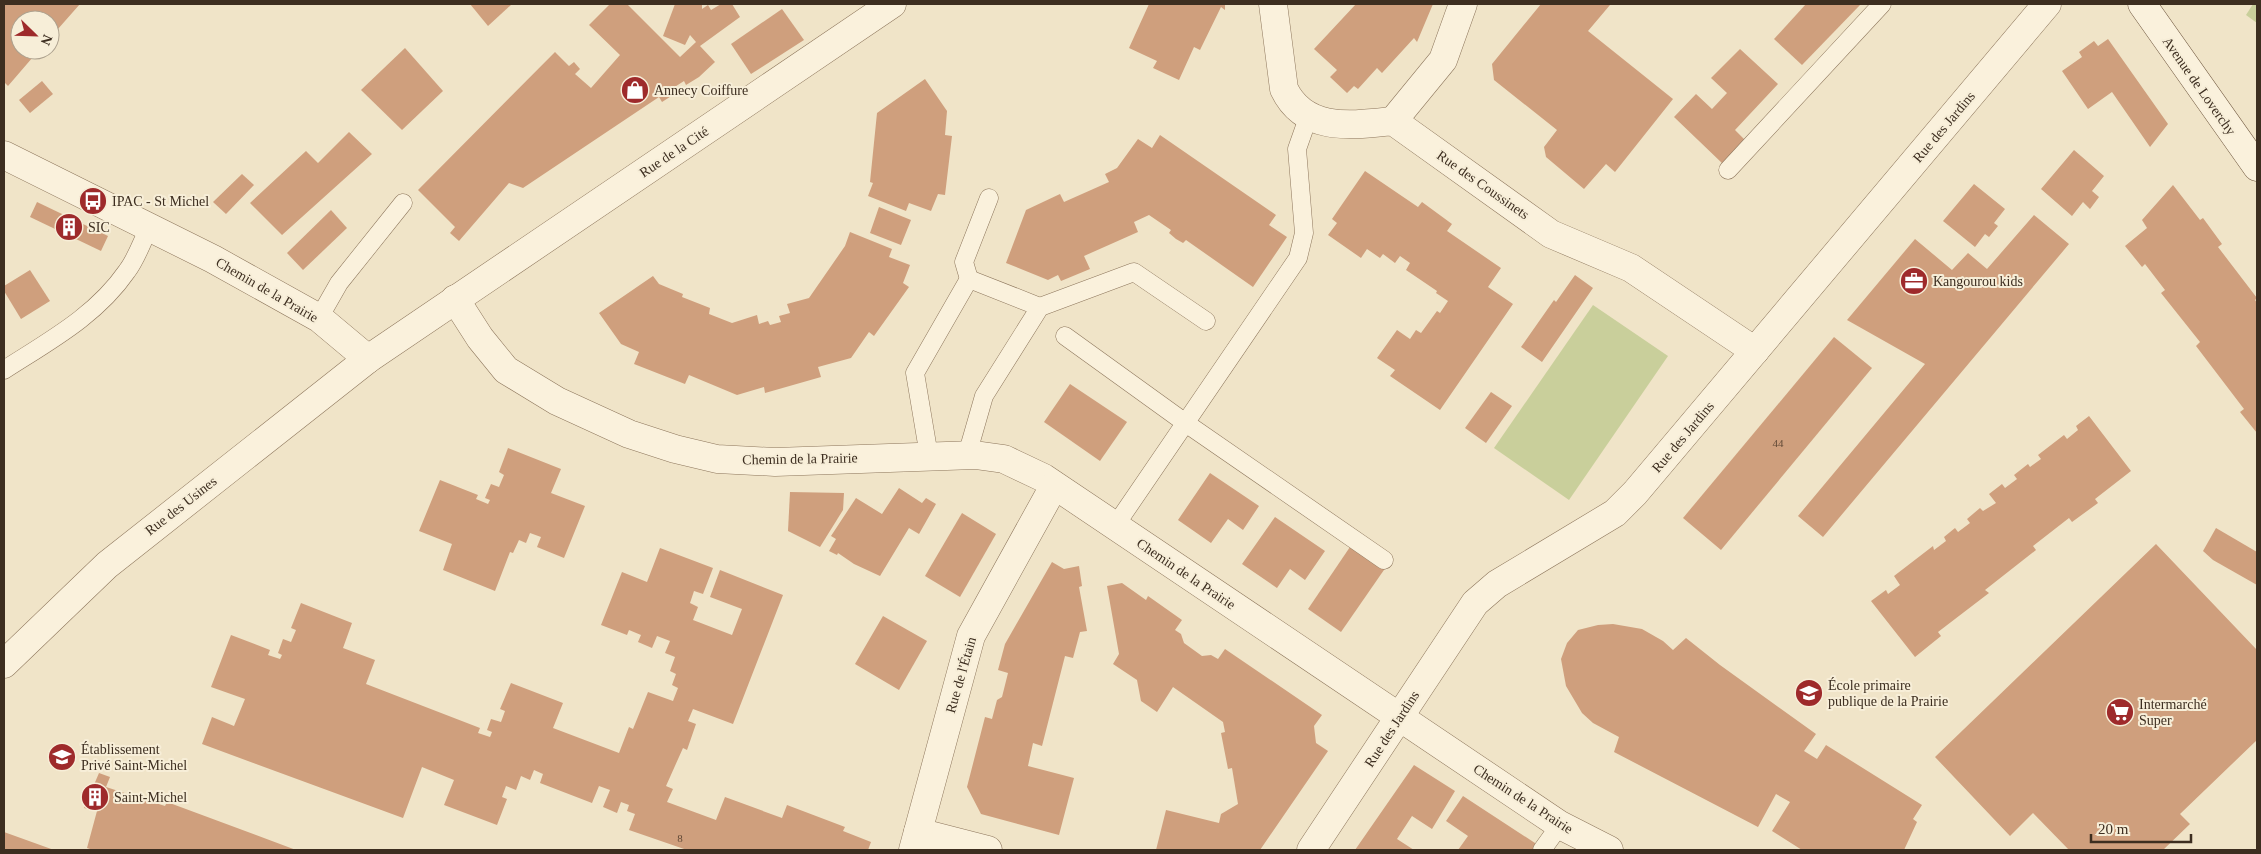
<svg xmlns="http://www.w3.org/2000/svg" width="2261" height="854" font-family="'Times New Roman',serif">
  <style>
    .green { fill: #c9cf9b }
    .building { fill: #cf9f7d }
    .lines { fill: none; stroke-linecap: round; stroke-linejoin: round }
    .lane-casing { stroke: #8d765c; stroke-width: 19 }
    .street-casing { stroke: #8d765c; stroke-width: 29 }
    .secondary-casing { stroke: #6f573f; stroke-width: 29 }
    .lane { stroke: #faf1dc; stroke-width: 18 }
    .street { stroke: #faf1dc; stroke-width: 28 }
    .secondary { stroke: #faf1dc; stroke-width: 28 }
    .labels { text-anchor: middle; dominant-baseline: central; stroke-width: 4; stroke-linejoin: round; paint-order: stroke }
    .number-label { font-size: 11px; fill: #624a37 }
    .street-label { font-size: 14px; fill: #3d2e20; stroke: #f7eed8 }
    .poi-label { font-size: 14px; fill: #3d2e20; stroke: #f7eed8; text-anchor: start }
  </style>
  <rect width="100%" height="100%" fill="#f0e4c8"/>
  <!-- green -->
  <g class="green">
    <path d="M2253 4H2257V23L2246 15Z"/>
    <path d="M1593 305 1668 356 1569 500 1494 448Z"/>
  </g>
  <!-- building -->
  <g class="building">
    <path d="M4 4H80L50 38V20H20V50H39L8 86 4 82Z"/>
    <path d="M470 4H512L488 26Z"/>
    <path d="M610 4H627L680 57 696 42 690 35 685 45 663 36 675 4H702V9L708 5 711 10 721 4H732L740 17 700 46 715 62 699 77 686 85 684 81 670 90 673 95 662 102 659 97 523 188 509 183 459 241 450 233 455 227 418 190 555 52 569 66 574 62 580 69 575 74 591 88 620 55 589 25Z"/>
    <path d="M1149 4H1225V10L1221 7 1200 50 1194 47 1179 80 1153 68 1157 61 1129 48Z"/>
    <path d="M1356 4H1433L1417 42 1414 38 1382 73 1377 68 1358 89 1354 86 1347 93 1330 77 1337 70 1314 49Z"/>
    <path d="M1541 4H1608L1610 5 1588 31 1673 99 1615 172 1606 164 1584 189 1546 157 1544 147 1557 130 1494 80 1492 64Z"/>
    <path d="M1806 4H1861L1802 65 1774 39Z"/>
    <path d="M782 9 804 40 751 74 731 44Z"/>
    <path d="M2108 39 2168 124 2150 147 2112 92 2088 109 2062 71 2082 57 2079 52 2094 41 2098 46Z"/>
    <path d="M405 48 443 91 402 130 361 90Z"/>
    <path d="M1740 49 1778 84 1735 130 1745 140 1723 164 1674 117 1696 94 1712 109 1727 93 1711 78Z"/>
    <path d="M925 79 947 111 945 135 952 136 945 195 938 194 931 211 909 203 906 211 868 196 873 183 870 182 877 113Z"/>
    <path d="M42 81 53 94 30 113 19 100Z"/>
    <path d="M349 132 372 154 282 235 250 203 306 151 318 163Z"/>
    <path d="M1160 135 1276 215 1269 225 1287 237 1253 287 1186 240 1183 243 1176 239 1169 233 1171 230 1149 215 1134 222 1138 232 1084 256 1090 269 1061 281 1058 275 1048 280 1006 263 1026 210 1060 194 1064 202 1109 182 1105 174 1117 168 1138 139 1152 148Z"/>
    <path d="M2074 150 2104 176 2092 191 2099 197 2090 209 2083 202 2072 216 2041 189Z"/>
    <path d="M1365 171 1418 207 1422 202 1452 224 1447 231 1501 268 1488 287 1513 304 1440 410 1390 376 1395 370 1377 358 1397 330 1410 339 1416 330 1421 333 1437 311 1440 313 1448 301 1436 293 1437 291 1406 270 1410 263 1400 256 1395 263 1383 254 1380 258 1367 249 1361 258 1328 235 1337 223 1332 219Z"/>
    <path d="M242 174 254 185 226 214 213 202Z"/>
    <path d="M1974 184 2005 209 1994 223 1998 226 1989 237 1985 234 1975 247 1943 221Z"/>
    <path d="M2173 185 2200 220 2203 218 2222 244 2218 247 2257 298 2255 300 2257 303V433L2240 412 2244 409 2196 346 2200 342 2161 293 2165 290 2145 264 2142 267 2125 246 2147 228 2142 220Z"/>
    <path d="M37 202 108 236 101 251 30 217Z"/>
    <path d="M879 207 911 220 901 245 870 233Z"/>
    <path d="M331 210 347 228 303 270 287 253Z"/>
    <path d="M2034 215 2069 244 1823 537 1798 516 1925 364 1847 320 1915 239 1952 270 1968 253 1987 269Z"/>
    <path d="M850 232 892 249 889 257 910 265 903 283 909 287 874 336 869 332 851 358 818 367 821 377 765 393 764 387 737 395 689 375 685 384 634 364 639 352 621 344 599 313 653 276 659 284 683 294 682 297 710 308 709 314 732 323 757 315 759 324 768 321 770 325 781 322 779 316 790 313 787 304 809 298 845 246Z"/>
    <path d="M30 270 50 301 21 319 4 291V286Z"/>
    <path d="M1575 275 1593 288 1542 362 1521 347 1554 300 1556 302Z"/>
    <path d="M1834 337 1872 368 1721 550 1683 518Z"/>
    <path d="M1070 384 1127 422 1100 461 1044 422Z"/>
    <path d="M1491 392 1512 406 1486 443 1465 428Z"/>
    <path d="M2089 416 2131 471 2095 499 2098 503 2072 522 2069 518 2033 546 2036 550 1985 590 1989 593 1938 632 1941 636 1915 657 1871 601 1886 590 1888 594 1900 585 1894 576 1933 546 1934 550 1946 541 1944 537 1955 528 1958 532 1970 523 1967 519 1980 508 1983 511 1996 503 1989 494 2002 484 2005 488 2017 479 2014 475 2028 464 2030 467 2041 459 2038 455 2064 435 2067 439 2078 430 2076 426Z"/>
    <path d="M508 448 561 469 551 493 585 506 564 558 537 547 541 537 530 533 526 543 519 540 513 553 510 552 495 591 443 570 452 544 419 531 440 480 478 495 476 499 488 504 490 500 485 498 491 484 499 487 504 475 499 472Z"/>
    <path d="M1210 473 1259 506 1243 530 1228 519 1211 543 1178 520Z"/>
    <path d="M899 488 922 503 926 498 936 504 919 534 909 528 880 576 854 564 838 553 837 555 829 551 836 539 831 536 856 498 882 514Z"/>
    <path d="M790 492 844 493 843 510 820 547 788 531Z"/>
    <path d="M962 513 996 534 960 597 925 576Z"/>
    <path d="M1275 517 1325 551 1305 580 1290 569 1277 588 1242 564Z"/>
    <path d="M2216 528 2257 552V585L2213 560 2203 551Z"/>
    <path d="M1352 544 1386 567 1341 632 1308 609Z"/>
    <path d="M2156 544 2257 650V740L2180 814 2190 824 2163 850H2069L2033 813 2010 836 1935 757Z"/>
    <path d="M660 548 713 568 703 594 694 591 690 603 698 607 693 620 732 635 742 609 710 597 720 570 783 595 733 724 693 709 688 721 696 724 687 750 683 748 666 786 673 789 667 802 716 820 725 797 782 818 787 805 845 827 843 831 871 842 868 850H687L629 830 635 814 627 811 629 805 621 802 617 813 603 807 610 790 599 786 592 803 540 783 543 774 534 770 530 780 521 776 516 790 506 786 502 797 507 799 497 825 444 805 454 780 422 767 403 818 202 744 212 717 234 726 245 699 211 687 231 635 270 650 268 655 280 659 282 655 278 653 283 639 291 642 296 630 291 628 301 603 352 623 343 648 375 660 366 684 480 728 478 733 490 737 492 732 487 730 491 719 501 722 505 711 500 709 511 683 563 703 553 728 619 753 629 727 633 729 648 692 673 701 678 688 672 685 676 674 670 671 675 657 665 653 670 641 657 636 652 648 638 642 641 635 629 630 627 635 601 625 622 572 647 582Z"/>
    <path d="M1052 562 1064 569 1079 566 1082 586 1079 587 1087 631 1080 632 1073 658 1065 656 1042 746 1033 743 1028 766 1074 778 1059 835 981 814 967 787 985 717 992 719 997 700 1002 697 1008 673 998 670 1005 644Z"/>
    <path d="M1122 583 1146 600 1148 596 1182 620 1175 630 1181 634 1184 643 1202 656 1211 655 1218 659 1225 649 1322 715 1314 726 1316 743 1328 751 1260 850H1156L1166 810 1219 823 1221 814 1238 804 1232 768 1228 769 1221 733 1225 732 1223 722 1173 687 1157 712 1141 701 1137 680 1113 664 1119 654 1107 586Z"/>
    <path d="M883 616 927 641 899 690 855 664Z"/>
    <path d="M1613 624 1642 629 1663 641 1673 650 1686 638 1720 665 1816 734 1804 751 1817 759 1826 745 1922 805 1913 819 1917 822 1904 850H1802L1772 831 1790 802 1776 794 1758 827 1614 752 1619 737 1593 723 1582 713 1566 686 1561 659 1567 643 1578 630 1598 625Z"/>
    <path d="M1414 765 1455 791 1432 829 1412 816 1397 839 1414 850H1355Z"/>
    <path d="M99 773 110 777 106 787 165 806 167 802 296 850H93L87 848 97 811 84 808Z"/>
    <path d="M1463 796 1538 845 1534 850H1458L1468 836 1446 821Z"/>
    <path d="M4 832 54 850H4Z"/>
  </g>
  <g class="lines">
    <defs>
      <g id="lane">
        <path d="M1728 170 1882 4"/>
        <path d="M969 279 964 262 989 198"/>
        <path d="M319 318 339 283 403 203"/>
        <path d="M1065 336 1187 424 1384 560"/>
        <path d="M4 370C49 341 96 316 127 271 137 258 142 241 150 226"/>
        <path d="M967 455 984 396 1040 307 1134 272 1206 321"/>
        <path d="M929 456 915 373 969 279 1040 307"/>
        <path d="M1115 526 1298 258 1304 233 1297 149 1309 115"/>
        <path d="M1542 850 1560 825"/>
      </g>
      <g id="street">
        <path d="M1273 4 1284 89C1305 133 1353 125 1393 121L1551 234 1631 268 1755 351"/>
        <path d="M1393 121 1443 60 1463 4"/>
        <path d="M4 155 213 259 319 318 368 359"/>
        <path d="M455 299 480 338 506 370 557 401 629 434 675 449 717 459 775 462 975 455 1004 459 1044 478 1560 825 1609 850"/>
        <path d="M4 664 107 565 368 359 892 4"/>
        <path d="M918 832 988 850"/>
        <path d="M913 850 971 636 1054 486"/>
        <path d="M1311 850 1475 603 1497 584 1615 513 1635 493 2047 4"/>
      </g>
      <path id="secondary" d="M2142 4 2257 167"/>
    </defs>
    <!-- lane casing -->
    <use href="#lane" class="lane-casing"/>
    <!-- street casing -->
    <use href="#street" class="street-casing"/>
    <!-- secondary casing -->
    <use href="#secondary" class="secondary-casing"/>
    <!-- lane -->
    <use href="#lane" class="lane"/>
    <!-- street -->
    <use href="#street" class="street"/>
    <!-- secondary -->
    <use href="#secondary" class="secondary"/>
  </g>
  <!-- icons -->
  <defs>
    <symbol id="shop-disc" viewBox="-11 -11 22 22"><circle r="9.5" fill="#9e2a2b" stroke="#f7eed8"/><path d="M-5-2.5h2.3a2.7 3.5 0 0 1 5.4 0H5L5.5 6h-11ZM-1.5-2.5h3a1.5 2.3 0 0 0-3 0Z" fill="#fff"/></symbol>
    <symbol id="bus-disc" viewBox="-11 -11 22 22"><circle r="9.5" fill="#9e2a2b" stroke="#f7eed8"/><path d="M-5-6H5V4H4V6H2V4H-2V6H-4V4H-5ZM-3.5-4V0h7V-4ZM-3.5 1.2v1.5H-2V1.2ZM2 1.2v1.5H3.5V1.2Z" fill="#fff"/></symbol>
    <symbol id="building-disc" viewBox="-11 -11 22 22"><circle r="9.5" fill="#9e2a2b" stroke="#f7eed8"/><path d="M-4-6H4V6H1V3H-1V6H-4ZM-2.5-4.3h1.7v1.8h-1.7ZM.8-4.3h1.7v1.8H.8ZM-2.5-1h1.7V.8h-1.7ZM.8-1h1.7V.8H.8Z" fill="#fff"/></symbol>
    <symbol id="office-disc" viewBox="-11 -11 22 22"><circle r="9.5" fill="#9e2a2b" stroke="#f7eed8"/><path d="M-6-3h4V-5.5h4V-3h4V5H-6ZM-1-4.5V-3h2v-1.5ZM-6 0V1H6V0Z" fill="#fff"/></symbol>
    <symbol id="school-disc" viewBox="-11 -11 22 22"><circle r="9.5" fill="#9e2a2b" stroke="#f7eed8"/><path d="M0-5L7-2L0 1L-7-2ZM-4 1L0 2.5L4 1V4Q0 6-4 4Z" fill="#fff"/></symbol>
    <symbol id="supermarket-disc" viewBox="-11 -11 22 22"><circle r="9.5" fill="#9e2a2b" stroke="#f7eed8"/><path d="M-6-5.5h2.5l.6 2H6L4.5 2H-2.5L-4.4-4H-6ZM-1.5 3.2a1.3 1.3 0 1 0 .1 0ZM3 3.2a1.3 1.3 0 1 0 .1 0Z" fill="#fff"/></symbol>
  </defs>
  <g fill-rule="evenodd">
    <use href="#shop-disc" x="619" y="74" width="32" height="32"/>
    <use href="#bus-disc" x="77" y="185" width="32" height="32"/>
    <use href="#building-disc" x="53" y="211" width="32" height="32"/>
    <use href="#office-disc" x="1898" y="265" width="32" height="32"/>
    <use href="#school-disc" x="1793" y="677" width="32" height="32"/>
    <use href="#supermarket-disc" x="2104" y="696" width="32" height="32"/>
    <use href="#school-disc" x="46" y="741" width="32" height="32"/>
    <use href="#building-disc" x="79" y="781" width="32" height="32"/>
  </g>
  <g class="labels">
    <!-- number labels -->
    <g class="number-label">
      <text x="1778" y="443">44</text>
      <text x="680" y="838">8</text>
    </g>
    <!-- street labels -->
    <g class="street-label">
      <text transform="translate(2199 86) rotate(55)">Avenue de Loverchy</text>
      <text transform="translate(1944 127) rotate(-50)">Rue des Jardins</text>
      <text transform="translate(674 152) rotate(-34)">Rue de la Cité</text>
      <text transform="translate(1483 185) rotate(35)">Rue des Coussinets</text>
      <text transform="translate(267 290) rotate(30)">Chemin de la Prairie</text>
      <text transform="translate(1683 437) rotate(-50)">Rue des Jardins</text>
      <text transform="translate(800 459) rotate(-1)">Chemin de la Prairie</text>
      <text transform="translate(181 506) rotate(-38)">Rue des Usines</text>
      <text transform="translate(1186 574) rotate(34)">Chemin de la Prairie</text>
      <text transform="translate(961 675) rotate(-74)">Rue de l'Étain</text>
      <text transform="translate(1392 729) rotate(-57)">Rue des Jardins</text>
      <text transform="translate(1523 799) rotate(33)">Chemin de la Prairie</text>
    </g>
    <!-- poi labels -->
    <g class="poi-label">
      <text x="654" y="90">Annecy Coiffure</text>
      <text x="112" y="201">IPAC - St Michel</text>
      <text x="88" y="227">SIC</text>
      <text x="1933" y="281">Kangourou kids</text>
      <text x="1828" y="685">École primaire<tspan x="1828" dy="16">publique de la Prairie</tspan></text>
      <text x="2139" y="704">Intermarché<tspan x="2139" dy="16">Super</tspan></text>
      <text x="81" y="749">Établissement<tspan x="81" dy="16">Privé Saint-Michel</tspan></text>
      <text x="114" y="797">Saint-Michel</text>
    </g>
  </g>
  <!-- border -->
  <rect width="2261" height="854" fill="none" stroke="#3d2e20" stroke-width="10"/>
  <!-- north arrow -->
  <g transform="translate(35 35) rotate(113)"><circle r="24" fill="#f7eed8" stroke="#ada18e"/>
  <path d="M0-4L9 19L0 12L-9 19Z" fill="#9e2a2b"/>
  <text y="-8" font-size="14" font-weight="bold" text-anchor="middle" fill="#3d2e20">N</text>
  </g>
  <!-- scale -->
  <path d="M2091 834v8h100v-8" fill="none" stroke="#3d2e20" stroke-width="2.5"/>
  <text x="2098" y="834" font-size="15" fill="#3d2e20" stroke="#f7eed8" stroke-width="4" paint-order="stroke">20 m</text>
</svg>
